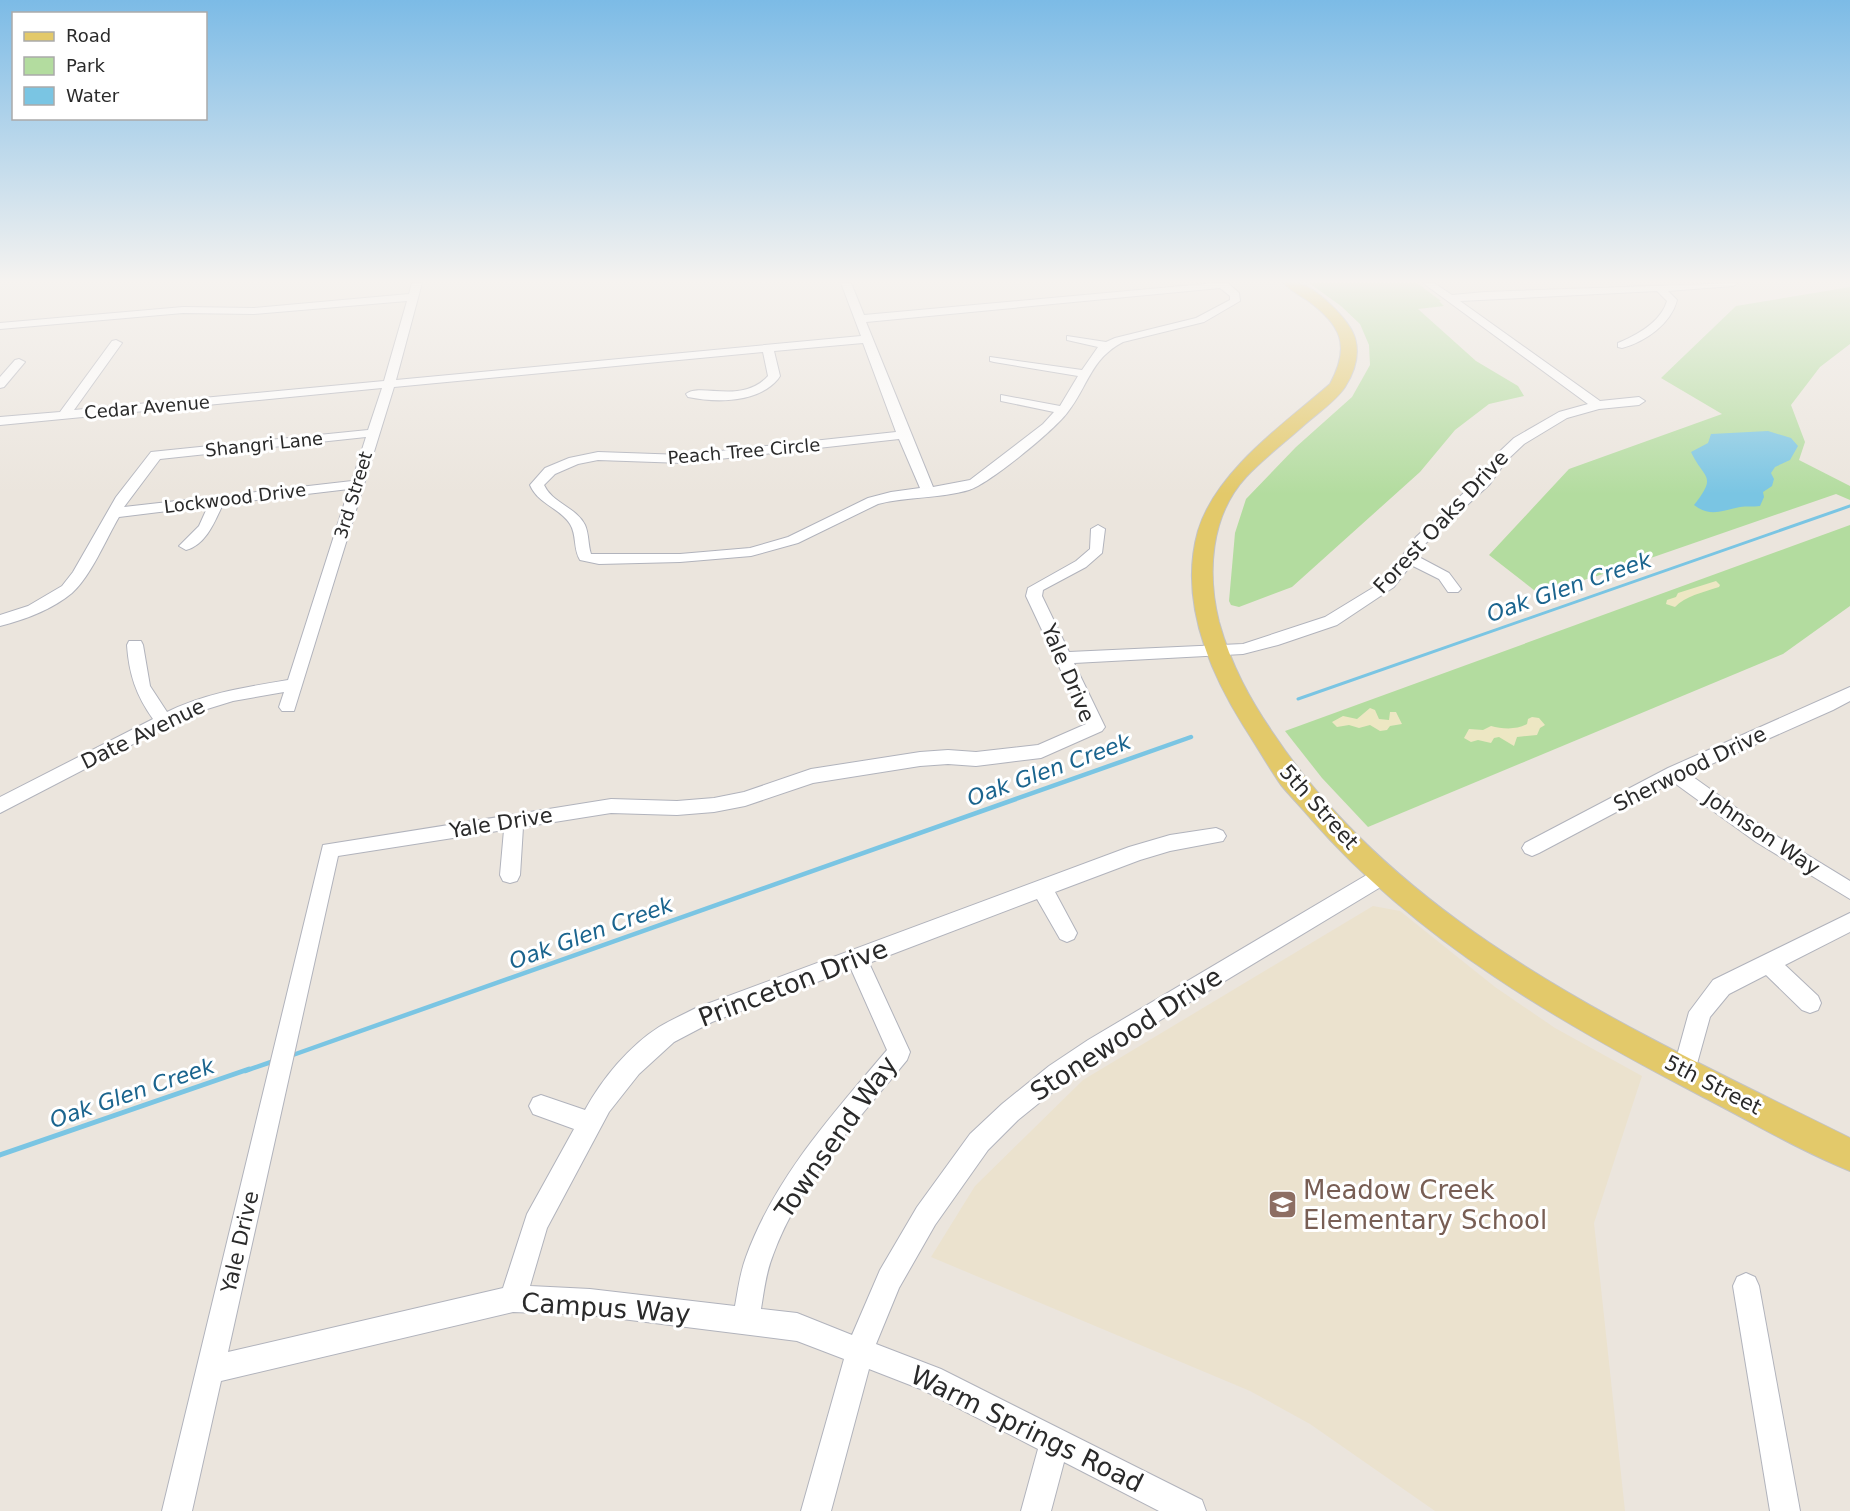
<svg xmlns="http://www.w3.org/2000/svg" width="1850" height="1511" font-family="'DejaVu Sans',sans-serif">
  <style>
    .education { fill: #ebe2ce }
    .green { fill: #b3dc9f }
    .sand { fill: #ede7c3 }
    .water { fill: #7ac5e3 }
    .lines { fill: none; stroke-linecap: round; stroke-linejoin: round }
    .stream-far2 { stroke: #7ac5e3; stroke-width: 3 }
    .stream-far1 { stroke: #7ac5e3; stroke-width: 4.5 }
    .stream { stroke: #7ac5e3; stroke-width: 5 }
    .minor-casing { stroke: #b1b3bc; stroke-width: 2 }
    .major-casing { stroke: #c3c3c3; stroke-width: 2 }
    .minor { fill: #fff; fill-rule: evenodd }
    .major { fill: #e3c96a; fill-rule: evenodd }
    .labels { text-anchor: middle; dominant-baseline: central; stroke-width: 6; stroke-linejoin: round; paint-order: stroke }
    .far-street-label { font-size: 18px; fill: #2a2a2a; stroke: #fff }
    .street-label { font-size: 21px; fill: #2a2a2a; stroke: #fff }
    .water-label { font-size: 22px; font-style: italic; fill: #1a648e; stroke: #fff }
    .near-street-label { font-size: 26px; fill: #2a2a2a; stroke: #fff }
    .near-education-label { font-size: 26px; fill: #785e54; stroke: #fff; text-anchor: start }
  </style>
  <rect width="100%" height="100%" fill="#ebe5dd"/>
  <!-- education -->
  <path class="education" d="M1373 906 1400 911 1495 987 1555 1028 1642 1076 1594 1223 1625 1511H1435L1310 1424 1250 1391 931 1257 975 1186 1083 1080Z"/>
  <!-- green -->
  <g class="green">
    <path d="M1309 283H1417L1441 301H1439L1444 306 1418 309 1476 361 1518 386 1524 396 1489 404 1455 430 1420 472 1292 587 1239 607 1231 605 1229 601 1235 533 1246 499 1296 447 1352 397 1370 365 1369 345 1360 324 1341 306Z"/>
    <path d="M1850 287V344L1820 367 1791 405 1805 442 1799 460 1850 486V500L1836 494 1616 570 1539 594 1489 555 1569 469 1722 414 1661 378 1736 306Z"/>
    <path d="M1850 525V606L1783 654 1368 827 1322 778 1285 731Z"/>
  </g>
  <!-- sand -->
  <g class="sand">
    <path d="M1716 581 1720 585 1719 587C1704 592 1685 596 1675 607L1666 604 1667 600 1676 597 1678 593Z"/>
    <path d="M1370 708 1375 710 1379 719 1389 720 1390 712H1396L1402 724 1390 726 1387 730 1380 731 1370 725 1359 728 1349 725 1337 727 1332 722 1343 716 1357 719Z"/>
    <path d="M1532 717 1539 718 1545 725 1540 728 1537 735 1517 737 1514 746 1499 737 1494 738 1491 743 1478 740 1471 742 1464 738 1469 729 1483 730 1491 726C1502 729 1517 730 1527 724L1528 719Z"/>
  </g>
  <!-- water -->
  <path class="water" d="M1768 431 1791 438 1798 446 1790 460 1775 467 1771 473 1774 479 1772 486 1763 492 1764 497 1760 506C1753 507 1746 506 1740 507 1723 510 1711 518 1694 505 1718 474 1704 480 1691 452L1708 443 1711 434Z"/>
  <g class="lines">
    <!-- stream-far2 -->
    <path class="stream-far2" d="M1298 699 1850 506"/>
    <!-- stream-far1 -->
    <g class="stream-far1">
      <path d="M290 1056 1191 737"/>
      <path d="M245 1071 274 1061"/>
    </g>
    <!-- stream -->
    <path class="stream" d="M0 1155 249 1069"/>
    <defs>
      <g id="minor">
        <path d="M412 283H422L396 380 861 336 841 283H851L864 315 1215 283H1228L1239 293 1240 301 1204 322 1123 342C1090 359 1088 387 1067 413 1053 431 989 484 969 490 940 499 908 496 878 504L798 543 751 556 680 562 599 564 580 560C573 549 577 535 570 524 560 508 538 504 530 485L545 468 569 458 598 452 683 455 896 432 863 343 774 351 780 376 778 379C758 403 717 403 688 397L686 394C700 382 742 405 768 376L763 352 394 387 294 711H282L279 707 284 692 233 701 191 714 0 813V797L153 719C136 695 129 674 127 645L129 641H141L143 645 150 686 167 712C205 693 247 687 288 680L349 489 223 504C215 521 206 545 186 550L179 546 199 526 208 506 119 517C106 539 91 576 72 593 53 609 24 620 0 626V615L28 606 62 586 73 572 116 497 151 452 368 430 382 388 0 425V417L60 412 112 341 116 340 122 343 74 410 384 381 407 301 254 314 183 313 0 329V323L183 307 254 308 409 294ZM1220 288 1230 296V300L1196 318 1115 338 1106 342 1067 336V340L1098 347 1082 370 990 357V361L994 362 1078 376 1060 406 1001 395V401L1054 412 1043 424 970 480 933 487 866 322ZM366 437 352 481 124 507 160 459ZM899 439 920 488 891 492 868 498 788 537 750 548 680 554H591C588 545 589 534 585 525 576 507 552 503 544 485L555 474 578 464 598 460 683 463Z"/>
        <path d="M1423 283H1434L1452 295 1485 292 1738 283 1733 286 1668 291 1677 300C1671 324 1645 342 1622 348L1618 347V343C1637 335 1661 322 1667 301L1657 291 1460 301 1600 401 1639 397 1645 401 1639 405 1599 409 1567 418 1524 444 1506 461 1490 484 1426 543 1417 556 1449 573 1461 589 1458 592H1448L1439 579 1411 565 1394 587 1337 625 1278 645 1243 654 1074 663 1105 727 1102 731 1041 758 976 766 948 764 920 766 813 783 745 806 714 812 677 815 611 813 523 827 520 875 517 881 510 883 503 881 500 875 504 830 338 856 228 1352 503 1288 527 1214 574 1129 533 1114 529 1106 533 1098 541 1095 585 1110C602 1079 629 1046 659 1027 671 1020 684 1014 696 1008L1129 847 1170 835 1216 828 1223 831 1226 836 1223 841 1170 851 1140 860 1055 892 1077 933 1074 939 1067 942 1060 939 1037 899 869 963 910 1052 907 1060C858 1120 800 1181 773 1255 766 1272 764 1291 761 1309L797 1313 852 1335 880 1270 917 1207 970 1134 1002 1104 1049 1066 1088 1040 1375 870 1382 868 1389 870 1392 876 1389 882 1104 1054 1065 1082 1018 1120 988 1150 935 1225 899 1288 876 1344 941 1369 1202 1500 1206 1511H1159L1064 1462 1051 1511H1021L1038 1449 923 1390 869 1369 831 1511H801L844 1359 797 1341 590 1315 513 1312 221 1381 192 1511H162L323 845 611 799 677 801 714 798 744 792 811 769 920 752 948 750 976 752 1038 745 1086 724 1026 596 1028 588 1076 561 1090 549 1091 529 1098 525 1105 529 1102 553 1086 567 1043 590 1042 596 1069 652 1243 644 1325 617 1384 581 1416 537 1480 478 1496 455 1514 438 1559 412 1588 404ZM851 969 887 1050C833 1114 775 1177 746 1257 740 1273 738 1290 735 1306L590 1289 530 1286 547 1228 609 1112 639 1074 674 1042 712 1022Z"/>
        <path d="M19 359 25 362 4 387 0 388V377L15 360Z"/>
        <path d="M1850 687V701L1833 710 1689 774 1770 832 1850 881V899L1756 842 1673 782 1539 853 1532 856 1525 853 1522 848 1525 843 1668 768Z"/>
        <path d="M1850 913V932L1785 965 1818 996 1821 1003 1818 1010 1810 1013 1802 1010 1766 975 1729 994 1710 1017 1693 1078 1685 1081 1677 1078 1673 1070 1689 1012 1713 980Z"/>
        <path d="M1746 1273 1755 1277 1759 1286 1800 1511H1770L1733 1286 1737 1277Z"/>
      </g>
      <path id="major" d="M1284 283C1286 283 1294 282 1297 283 1315 286 1350 320 1355 338 1360 355 1354 373 1345 387 1335 402 1316 414 1303 426 1284 443 1263 459 1246 477 1210 516 1207 574 1219 622 1231 665 1250 700 1275 736 1407 933 1645 1036 1850 1138V1171C1800 1151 1752 1122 1703 1097 1561 1023 1419 942 1312 820 1302 808 1291 797 1281 785 1268 766 1256 745 1243 725 1208 669 1179 598 1198 531 1216 471 1284 424 1330 384 1351 345 1341 325 1307 300 1299 295 1290 290 1284 283Z"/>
    </defs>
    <!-- minor casing -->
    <use href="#minor" class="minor-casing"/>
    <!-- major casing -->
    <use href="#major" class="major-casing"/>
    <!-- minor -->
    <use href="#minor" class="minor"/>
    <!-- major -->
    <use href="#major" class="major"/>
  </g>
  <!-- sky -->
  <linearGradient id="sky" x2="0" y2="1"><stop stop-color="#7cbbe6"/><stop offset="0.57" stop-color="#f6f3f0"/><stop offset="1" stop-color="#f6f3f0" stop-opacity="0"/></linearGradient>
  <rect width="1850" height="494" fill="url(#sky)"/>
  <!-- icons -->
  <defs>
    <symbol id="school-square" viewBox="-11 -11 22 22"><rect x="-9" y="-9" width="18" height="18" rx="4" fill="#8d6e63" stroke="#fff"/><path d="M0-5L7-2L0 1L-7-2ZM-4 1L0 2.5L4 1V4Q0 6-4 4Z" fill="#fff"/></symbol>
  </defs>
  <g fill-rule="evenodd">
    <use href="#school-square" x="1266" y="1188" width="33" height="33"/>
  </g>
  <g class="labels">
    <!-- far-street labels -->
    <g class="far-street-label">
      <text transform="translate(147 407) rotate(-5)">Cedar Avenue</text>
      <text transform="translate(264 444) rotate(-6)">Shangri Lane</text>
      <text transform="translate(744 451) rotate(-5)">Peach Tree Circle</text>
      <text transform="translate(353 495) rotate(-73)">3rd Street</text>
      <text transform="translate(235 498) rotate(-7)">Lockwood Drive</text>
    </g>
    <!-- street labels -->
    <g class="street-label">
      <text transform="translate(1441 522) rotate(-47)">Forest Oaks Drive</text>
      <text transform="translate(1068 673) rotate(67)">Yale Drive</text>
      <text transform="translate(143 734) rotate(-26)">Date Avenue</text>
      <text transform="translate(1690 769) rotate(-26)">Sherwood Drive</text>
      <text transform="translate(1319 807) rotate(48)">5th Street</text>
      <text transform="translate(501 823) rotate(-9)">Yale Drive</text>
      <text transform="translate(1762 833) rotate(34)">Johnson Way</text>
      <text transform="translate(1713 1085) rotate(27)">5th Street</text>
      <text transform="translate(240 1242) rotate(-77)">Yale Drive</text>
    </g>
    <!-- water labels -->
    <g class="water-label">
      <text transform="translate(1569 587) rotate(-19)">Oak Glen Creek</text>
      <text transform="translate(1049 770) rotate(-20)">Oak Glen Creek</text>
      <text transform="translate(591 933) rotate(-20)">Oak Glen Creek</text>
      <text transform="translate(132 1093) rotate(-19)">Oak Glen Creek</text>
    </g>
    <!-- near-street labels -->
    <g class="near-street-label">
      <text transform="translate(793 983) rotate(-21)">Princeton Drive</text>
      <text transform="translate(1126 1034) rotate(-33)">Stonewood Drive</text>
      <text transform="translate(836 1137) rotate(-55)">Townsend Way</text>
      <text transform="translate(606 1308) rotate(4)">Campus Way</text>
      <text transform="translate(1027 1429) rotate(26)">Warm Springs Road</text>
    </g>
    <!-- near-education labels -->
    <g class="near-education-label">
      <text x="1303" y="1190">Meadow Creek<tspan x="1303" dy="30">Elementary School</tspan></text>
    </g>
  </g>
  <!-- legend -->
  <rect x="12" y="12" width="195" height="108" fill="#ffffff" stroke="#aaaaaa" stroke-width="1.5"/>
  <rect x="24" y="32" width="30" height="9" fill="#e3c96a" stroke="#aaaaaa" stroke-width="1.5"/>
  <text x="66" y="42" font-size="18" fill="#2a2a2a">Road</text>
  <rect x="24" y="57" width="30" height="18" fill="#b3dc9f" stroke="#aaaaaa" stroke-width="1.5"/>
  <text x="66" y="72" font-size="18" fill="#2a2a2a">Park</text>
  <rect x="24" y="87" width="30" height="18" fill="#7ac5e3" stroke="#aaaaaa" stroke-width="1.5"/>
  <text x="66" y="102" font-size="18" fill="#2a2a2a">Water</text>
</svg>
